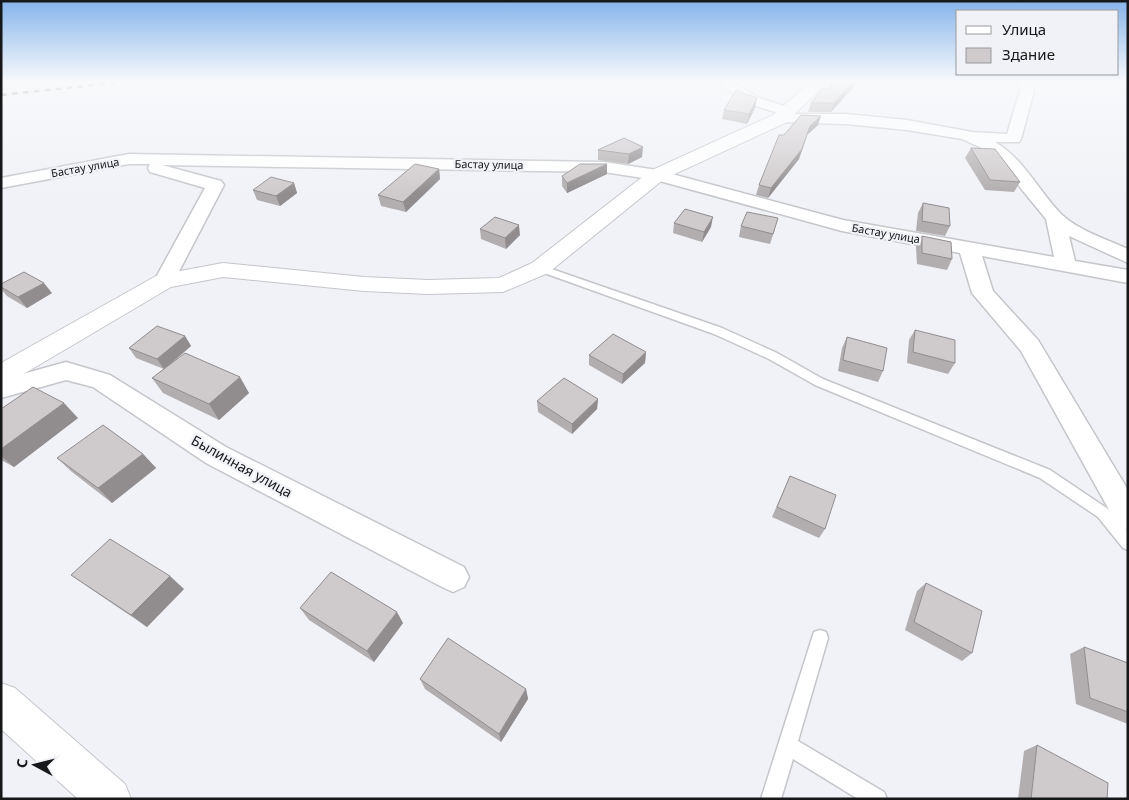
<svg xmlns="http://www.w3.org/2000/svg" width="1129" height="800" font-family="'Noto Sans',sans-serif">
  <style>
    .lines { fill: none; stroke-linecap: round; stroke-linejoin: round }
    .service-casing { stroke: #c4c6ca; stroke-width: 3 }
    .minor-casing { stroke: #c4c6ca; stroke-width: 3 }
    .tertiary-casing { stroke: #c4c6ca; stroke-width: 2 }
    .service { fill: #fff; fill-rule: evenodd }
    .minor { fill: #fff; fill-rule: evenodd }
    .tertiary { fill: #fff; fill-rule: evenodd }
    .rail { stroke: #494a4c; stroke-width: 2.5; stroke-dasharray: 5.5 5.5; stroke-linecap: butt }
    .wall { fill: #b2aeaf }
    .shaded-wall { fill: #918d8f }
    .building { fill: #cfcacc; stroke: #918d8f }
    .labels { text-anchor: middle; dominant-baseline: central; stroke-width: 4.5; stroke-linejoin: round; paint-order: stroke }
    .far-street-label { font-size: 11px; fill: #161718; stroke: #f0f2f7 }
    .street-label { font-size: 14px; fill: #161718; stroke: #f0f2f7 }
  </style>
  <rect width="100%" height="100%" fill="#f0f2f7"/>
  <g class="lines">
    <defs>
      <g id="service">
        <path d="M540 265 722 328 777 353 823 379 1050 470 1108 509 1128 532V550L1123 548 1098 517 1040 478 815 385 769 359 714 334 536 270 535 268Z"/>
        <path d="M820 630 826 632 828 638 798 741 884 792 887 799H858L793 759 781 799H761L812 638 814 632Z"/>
      </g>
      <g id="minor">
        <path d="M717 82H733L757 97 793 109 795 112 794 114H846L907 120 972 132 1007 134 1020 91 1018 82H1032L1034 91 1021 139 1019 142H995C1022 157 1039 191 1060 213 1077 230 1106 239 1128 249V263L1069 236 1075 261 1128 270V283L982 256 993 291 1038 340 1128 490V530L1118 526 1021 351 972 293 960 253 842 231 656 180 604 172 162 165 221 181 224 185 174 281 171 286 164 288 157 286 154 281 205 188 150 172 148 168 150 164H129L1 188V178L129 154 604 162 657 170 843 220 1054 257 1046 219 1005 169 986 150 962 139 907 130 846 124 774 122 771 119 774 116 781 114 747 103Z"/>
        <path d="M66 362 110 375 226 447 464 567 469 577 464 587 453 592 442 587 206 463 93 387 66 380 1 398V380Z"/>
      </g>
      <g id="tertiary">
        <path d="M811 82H828L785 123 664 179 548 273 503 292 428 294 364 291 223 277 171 287 10 382 1 385V363L156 276 164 274 223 263 364 277 428 280 499 278 532 263 650 171 773 115Z"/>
        <path d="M1 683 15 688 125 784 131 799H78L1 729Z"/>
      </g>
    </defs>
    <!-- service casing -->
    <use href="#service" class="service-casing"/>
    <!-- minor casing -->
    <use href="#minor" class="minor-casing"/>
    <!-- tertiary casing -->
    <use href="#tertiary" class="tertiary-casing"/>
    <!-- service -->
    <use href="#service" class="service"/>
    <!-- minor -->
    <use href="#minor" class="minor"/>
    <!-- tertiary -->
    <use href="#tertiary" class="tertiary"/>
    <!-- rail -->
    <path class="rail" d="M1 95 121 82"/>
  </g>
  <!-- wall -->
  <g class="wall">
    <path d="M858 82 831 112H808L811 103 829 89Z"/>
    <path d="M757 98 755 108 747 124 722 119 724 110Z"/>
    <path d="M818 125 807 135 799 159 768 198 756 195 759 185 784 135Z"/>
    <path d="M624 138 642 157 628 164 598 160V150Z"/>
    <path d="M971 148 1020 182 1014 192 985 190 965 158Z"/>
    <path d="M439 169 440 179 406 212 381 206 378 195Z"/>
    <path d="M607 174 567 193 562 186V176Z"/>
    <path d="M294 183 297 193 280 206 257 200 253 190Z"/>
    <path d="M923 203 950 226 945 236 916 231 918 213Z"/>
    <path d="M674 223 711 227 702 242 673 233Z"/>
    <path d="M741 226 775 229 770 244 739 237Z"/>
    <path d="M480 229 520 235 506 249 481 239Z"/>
    <path d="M922 236 952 259 947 270 917 264 916 247Z"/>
    <path d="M1 284 52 293 27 308 7 296 1 289Z"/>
    <path d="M915 330 955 363 948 374 907 363 909 340Z"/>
    <path d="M185 336 191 346 173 362 249 393 219 420 163 393 152 378 164 369 136 358 129 348Z"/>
    <path d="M847 337 883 371 878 382 838 371 842 348Z"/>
    <path d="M646 352 645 363 622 384 589 365V355Z"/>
    <path d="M598 399 597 409 572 434 538 412 537 401Z"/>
    <path d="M1 409 78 418 14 467 1 460Z"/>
    <path d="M143 454 156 468 112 503 72 472 57 458Z"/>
    <path d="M790 476 825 529 819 538 772 517Z"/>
    <path d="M71 575 184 589 147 627 88 587Z"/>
    <path d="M926 583 972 653 962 661 905 630 917 591Z"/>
    <path d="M300 608 403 623 374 662 309 620Z"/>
    <path d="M1084 647 1128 663V724L1076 704 1070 654Z"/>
    <path d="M420 679 526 689 528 699 501 742 425 689Z"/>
    <path d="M1037 745 1107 799H1018L1024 751Z"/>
  </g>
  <!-- shaded-wall -->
  <g class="shaded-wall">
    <path d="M853 82H858L831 112 834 103Z"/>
    <path d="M757 98 755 108 747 124 749 114Z"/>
    <path d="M821 116 818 125 807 135 799 159 768 198 771 188 810 126Z"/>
    <path d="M643 147 642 157 628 164 629 154Z"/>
    <path d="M607 164V174L567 193V183Z"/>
    <path d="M439 169 440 179 406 212 403 202Z"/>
    <path d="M294 183 297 193 280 206 276 196Z"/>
    <path d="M713 217 711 227 702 242 704 232Z"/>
    <path d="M519 225 520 235 506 249 505 238Z"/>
    <path d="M44 283 52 293 27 308 18 297Z"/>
    <path d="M185 336 191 346 164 369 157 359Z"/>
    <path d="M646 352 645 363 622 384 623 374Z"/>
    <path d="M240 377 249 393 219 420 209 404Z"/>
    <path d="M598 399 597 409 572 434V424Z"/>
    <path d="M64 403 78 418 14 467 1 456V449Z"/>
    <path d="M143 454 156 468 112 503 98 488Z"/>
    <path d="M170 576 184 589 147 627 131 615Z"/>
    <path d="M397 612 403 623 374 662 367 651Z"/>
    <path d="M526 689 528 699 501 742 499 734Z"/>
  </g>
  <!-- building -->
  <g class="building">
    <path d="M832 82H853L834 103H811L823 88 829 89Z"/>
    <path d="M736 90 757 98 749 114 724 110Z"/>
    <path d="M801 115 821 116 810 126 802 149 771 188 759 185 779 135H784Z"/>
    <path d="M624 138 643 147 629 154 598 150Z"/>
    <path d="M971 148 995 149 1020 182 990 180Z"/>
    <path d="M415 164 439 169 403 202 378 195Z"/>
    <path d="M580 164H607L567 183 562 176Z"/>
    <path d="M271 177 294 183 276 196 253 190Z"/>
    <path d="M923 203 949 208 950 226 922 221Z"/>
    <path d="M685 209 713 217 704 232 674 223Z"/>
    <path d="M747 212 778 218 773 234 741 226Z"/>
    <path d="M495 217 519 225 505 238 480 229Z"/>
    <path d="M922 236 951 242 952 259 922 253Z"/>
    <path d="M24 272 44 283 18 297 1 287V284Z"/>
    <path d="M157 326 185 336 157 359 129 348Z"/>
    <path d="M915 330 955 340V363L913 352Z"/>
    <path d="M613 334 646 352 623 374 589 355Z"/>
    <path d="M847 337 887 348 883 371 843 360Z"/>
    <path d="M185 353 240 377 209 404 152 378Z"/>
    <path d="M564 378 598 399 572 424 537 401Z"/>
    <path d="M33 387 64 403 1 449V409Z"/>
    <path d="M103 425 143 454 98 488 57 458Z"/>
    <path d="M790 476 836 495 825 529 777 507Z"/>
    <path d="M110 539 170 576 131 615 71 575Z"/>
    <path d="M331 572 397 612 367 651 300 608Z"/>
    <path d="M926 583 982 611 972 653 914 622Z"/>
    <path d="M448 638 526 689 499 734 420 679Z"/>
    <path d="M1084 647 1128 663V712L1090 698Z"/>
    <path d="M1037 745 1108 783 1107 799H1031Z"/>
  </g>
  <!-- sky -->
  <linearGradient id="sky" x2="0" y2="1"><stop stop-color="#86b4eb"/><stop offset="0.42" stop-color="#f8f9fb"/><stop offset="1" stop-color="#f8f9fb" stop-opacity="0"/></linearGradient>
  <rect width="1129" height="194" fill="url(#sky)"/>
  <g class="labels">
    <!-- far-street labels -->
    <g class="far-street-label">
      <text transform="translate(489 164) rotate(1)">Бастау улица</text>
      <text transform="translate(85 167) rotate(-10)">Бастау улица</text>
      <text transform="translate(886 233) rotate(10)">Бастау улица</text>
    </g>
    <!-- street labels -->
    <g class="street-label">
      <text transform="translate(242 466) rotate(29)">Былинная улица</text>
    </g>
  </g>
  <!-- border -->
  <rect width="1129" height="800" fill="none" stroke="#161718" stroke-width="5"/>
  <!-- legend -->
  <rect x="956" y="10" width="162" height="65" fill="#f0f2f7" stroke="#999a9e"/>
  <rect x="966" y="26" width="25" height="8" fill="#ffffff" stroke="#999a9e"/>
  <text x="1002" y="35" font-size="15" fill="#161718">Улица</text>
  <rect x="966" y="48" width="25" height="15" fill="#cfcacc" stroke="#999a9e"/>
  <text x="1002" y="60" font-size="15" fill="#161718">Здание</text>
  <!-- north arrow -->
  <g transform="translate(35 765) rotate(277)" stroke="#f0f2f7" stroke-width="4" paint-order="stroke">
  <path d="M0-4L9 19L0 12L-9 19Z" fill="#161718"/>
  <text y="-8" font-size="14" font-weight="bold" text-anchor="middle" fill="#161718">С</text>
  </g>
</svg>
